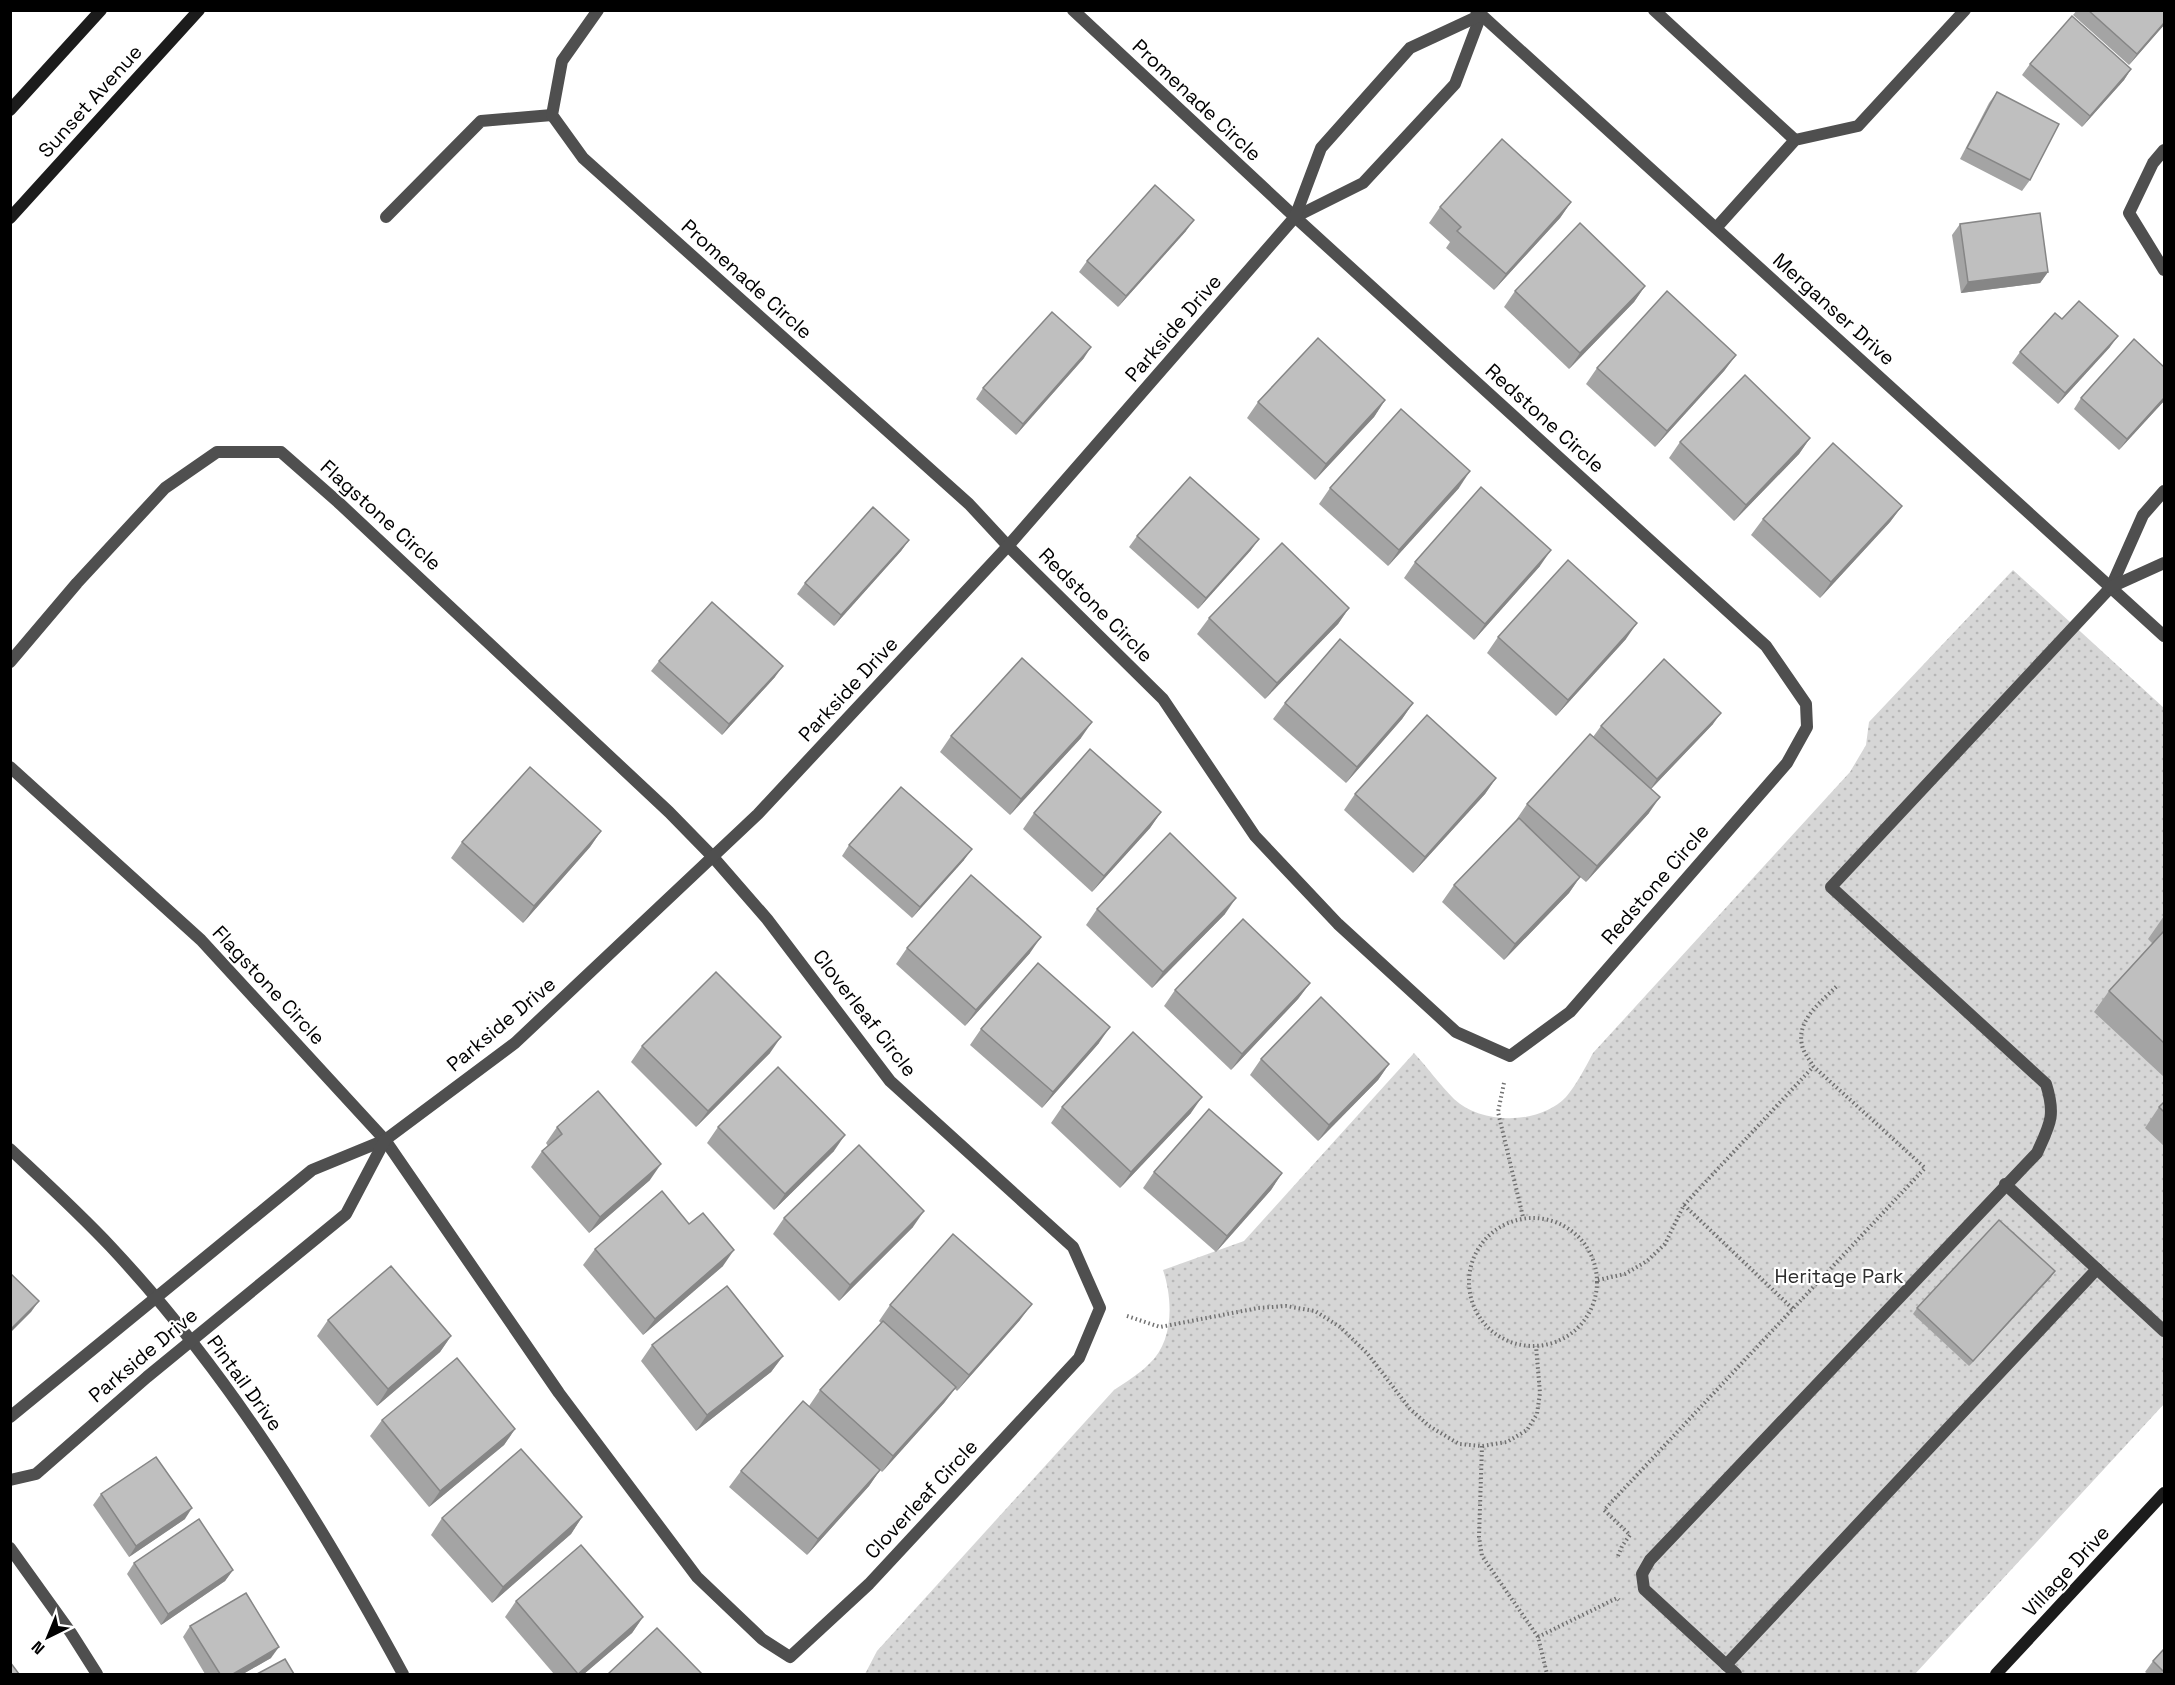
<svg xmlns="http://www.w3.org/2000/svg" width="2175" height="1685" font-family="'Space Grotesk',sans-serif">
  <style>
    .park { fill: url(#park-dots) }
    .lines { fill: none; stroke-linecap: round; stroke-linejoin: round }
    .path { stroke: #717171; stroke-width: 4; stroke-dasharray: 1.5 3; stroke-linecap: butt }
    .lane { stroke: #4f4f4f; stroke-width: 12 }
    .street { stroke: #4f4f4f; stroke-width: 12 }
    .secondary { stroke: #1c1c1c; stroke-width: 12 }
    .wall { fill: #a4a4a4 }
    .shaded-wall { fill: #868686 }
    .building { fill: #bfbfbf; stroke: #868686; stroke-width: 1.5 }
    .labels { text-anchor: middle; dominant-baseline: central; stroke-width: 4.5; stroke-linejoin: round; paint-order: stroke }
    .street-label { font-size: 20px; fill: #000; stroke: #fff }
    .park-label { font-size: 20px; fill: #2d2d2d; stroke: #fff }
  </style>
  <defs>
    <pattern id="park-dots" width="8" height="8" patternUnits="userSpaceOnUse" patternTransform="scale(1.5)"><rect width="8" height="8" fill="#d6d6d6"/><path d="M2 2h.1M6 6h.1" fill="none" stroke="#b6b6b6" stroke-width="1.8" stroke-linecap="round"/></pattern>
  </defs>
  <rect width="100%" height="100%" fill="#fff"/>
  <!-- park -->
  <path class="park" d="M2013 570 2164 708V1404L1915 1674H865L877 1651 1114 1390C1126 1382 1139 1374 1149 1364 1174 1341 1173 1300 1163 1270L1244 1241 1414 1053C1428 1068 1440 1085 1454 1099 1482 1125 1539 1125 1566 1097 1577 1084 1585 1068 1593 1053L1850 772 1866 745 1869 722Z"/>
  <g class="lines">
    <!-- path -->
    <g class="path">
      <path d="M1504 1083 1498 1112 1523 1217"/>
      <path d="M1684 1205 1793 1309"/>
      <circle cx="1533" cy="1282" r="64"/>
      <path d="M1598 1280 1625 1274 1647 1261 1665 1244 1684 1205 1813 1067"/>
      <path d="M1127 1316 1160 1327 1258 1308 1286 1306 1315 1311 1340 1327 1367 1353 1410 1409 1429 1426 1459 1444 1482 1446 1507 1442 1527 1430 1537 1414 1540 1393 1536 1346"/>
      <path d="M1482 1446 1479 1537 1482 1556 1538 1637 1547 1674"/>
      <path d="M1618 1556 1622 1546 1630 1535 1604 1510 1925 1168 1813 1066C1810 1060 1803 1052 1802 1045 1796 1020 1822 1001 1838 985"/>
      <path d="M1538 1637 1617 1598 1619 1600"/>
    </g>
    <!-- lane -->
    <g class="lane">
      <path d="M1654 10 1795 140"/>
      <path d="M386 217 481 121 552 115"/>
      <path d="M1716 228 1795 140 1858 126 1965 10"/>
      <path d="M2005 1184 2164 1331"/>
      <path d="M1726 1665 2097 1269"/>
      <path d="M1736 1674 1644 1589 1642 1574 1650 1560 2037 1153C2050 1124 2056 1116 2046 1084L1831 887 2111 587"/>
    </g>
    <!-- street -->
    <g class="street">
      <path d="M598 10 562 61 552 115 583 158 969 504 1008 546 1163 699 1255 836 1338 924 1456 1032 1510 1056 1570 1012 1787 763 1807 727 1806 704 1766 646 1295 217 1073 10"/>
      <path d="M1476 10 2164 636"/>
      <path d="M2164 150 2153 163 2129 213 2164 270"/>
      <path d="M1295 217 1363 183 1455 84 1481 15"/>
      <path d="M2111 587 2143 515 2164 491"/>
      <path d="M2111 587 2164 563"/>
      <path d="M10 662 77 583 165 488 217 452H281L338 502 669 812 713 857 767 919 890 1081 1073 1247 1100 1308 1079 1358 869 1584 790 1657 762 1639 697 1577 559 1393 385 1140 201 940 10 767"/>
      <path d="M10 1149C44 1181 79 1213 111 1247 230 1374 321 1523 403 1674"/>
      <path d="M10 1417 312 1170 385 1140 515 1043 758 814 1008 546 1295 217 1321 148 1410 48 1481 15"/>
      <path d="M10 1480 36 1474 147 1377 346 1214 385 1140"/>
      <path d="M10 1548 71 1633 97 1674"/>
    </g>
    <!-- secondary -->
    <g class="secondary">
      <path d="M10 110 101 10"/>
      <path d="M10 218 199 10"/>
      <path d="M1996 1674 2164 1493"/>
    </g>
  </g>
  <!-- wall -->
  <g class="wall">
    <path d="M2077 10H2164V25L2129 65 2073 15Z"/>
    <path d="M2030 64 2131 69 2124 80 2082 127 2022 75Z"/>
    <path d="M1997 92 2030 180 2022 191 1960 159 1989 103Z"/>
    <path d="M1571 202 1560 218 1494 290 1446 248 1450 242 1429 223 1440 207Z"/>
    <path d="M1960 224 2048 272 2040 283 1961 293 1952 235Z"/>
    <path d="M1186 231 1118 307 1079 272 1087 261Z"/>
    <path d="M1645 286 1634 302 1569 369 1504 307 1515 291Z"/>
    <path d="M2110 347 2058 404 2012 363 2020 352Z"/>
    <path d="M1736 355 1724 371 1655 447 1586 384 1597 368Z"/>
    <path d="M1084 358 1016 435 976 399 983 388Z"/>
    <path d="M2081 398 2164 401 2119 450 2074 409Z"/>
    <path d="M1385 400 1374 417 1315 480 1247 418 1258 402Z"/>
    <path d="M1810 438 1799 454 1734 521 1669 458 1680 442Z"/>
    <path d="M1330 488H1459L1388 566 1319 504Z"/>
    <path d="M1902 506 1890 522 1820 598 1751 535 1763 519Z"/>
    <path d="M1137 536 1251 550 1198 609 1129 547Z"/>
    <path d="M909 540 901 551 834 626 797 594 805 583Z"/>
    <path d="M1415 562 1540 566 1474 640 1404 578Z"/>
    <path d="M1349 608 1338 624 1265 699 1197 634 1209 618Z"/>
    <path d="M1498 637 1626 639 1556 716 1487 653Z"/>
    <path d="M659 661 775 677 722 735 651 671Z"/>
    <path d="M1285 703H1413L1402 719 1346 783 1273 719Z"/>
    <path d="M1713 724 1651 789 1649 813 1586 882 1580 877 1569 893 1504 960 1442 902 1454 885 1516 820 1527 804 1593 737 1601 726Z"/>
    <path d="M951 736 1081 738 1010 815 940 752Z"/>
    <path d="M1496 778 1485 794 1413 873 1344 810 1355 794Z"/>
    <path d="M1161 812 1150 828 1092 892 1023 829 1034 813Z"/>
    <path d="M601 831 590 847 523 923 451 858 462 842Z"/>
    <path d="M849 845 964 860 912 918 842 856Z"/>
    <path d="M1097 909 1225 914 1152 988 1086 925Z"/>
    <path d="M2164 916V1077L2094 1012 2109 991 2153 944 2148 939Z"/>
    <path d="M907 948 1030 953 965 1026 896 964Z"/>
    <path d="M1310 983 1298 999 1231 1070 1164 1006 1175 990Z"/>
    <path d="M981 1029 1099 1043 1042 1108 970 1045Z"/>
    <path d="M642 1046 770 1053 696 1127 631 1062Z"/>
    <path d="M1261 1059 1389 1064 1378 1080 1318 1141 1250 1075Z"/>
    <path d="M2164 1102V1146L2145 1128 2159 1107Z"/>
    <path d="M1062 1107 1191 1113 1120 1188 1051 1123Z"/>
    <path d="M557 1127 650 1180 589 1233 531 1167 542 1151 548 1146 546 1143Z"/>
    <path d="M718 1127 834 1151 774 1210 707 1143Z"/>
    <path d="M1154 1172 1282 1173 1271 1190 1216 1252 1143 1188Z"/>
    <path d="M784 1218 913 1227 839 1301 773 1234Z"/>
    <path d="M595 1249 723 1266 643 1335 583 1265Z"/>
    <path d="M2051 1277 1969 1366 1913 1314 1917 1308Z"/>
    <path d="M890 1305 1020 1320 957 1391 955 1389 944 1403 882 1472 880 1470 869 1486 807 1555 729 1487 741 1471 809 1406 820 1390 881 1323 879 1321Z"/>
    <path d="M328 1320 451 1336 440 1352 377 1406 317 1336Z"/>
    <path d="M652 1345 783 1356 771 1372 696 1431 641 1361Z"/>
    <path d="M382 1420 515 1429 504 1445 429 1507 370 1436Z"/>
    <path d="M101 1494 185 1519 129 1557 93 1505Z"/>
    <path d="M582 1517 571 1534 492 1603 431 1535 442 1518Z"/>
    <path d="M134 1563 233 1570 225 1581 161 1625 127 1574Z"/>
    <path d="M516 1601 643 1617 632 1633 584 1674H554L505 1617Z"/>
    <path d="M190 1626 271 1658 243 1674H205L183 1637Z"/>
    <path d="M2164 1649V1674H2148L2145 1672 2153 1661Z"/>
  </g>
  <!-- shaded-wall -->
  <g class="shaded-wall">
    <path d="M2164 23V25L2129 65 2137 54Z"/>
    <path d="M2131 69 2124 80 2082 127 2090 116Z"/>
    <path d="M1571 202 1560 218 1494 290 1506 274Z"/>
    <path d="M1194 220 1186 231 1118 307 1126 296Z"/>
    <path d="M2048 272 2040 283 1961 293 1968 282Z"/>
    <path d="M1645 286 1634 302 1569 369 1580 353Z"/>
    <path d="M2118 336 2110 347 2058 404 2065 393Z"/>
    <path d="M1091 347 1084 358 1016 435 1023 424Z"/>
    <path d="M1736 355 1724 371 1655 447 1667 431Z"/>
    <path d="M2164 398V401L2119 450 2127 439Z"/>
    <path d="M1385 400 1374 417 1315 480 1326 464Z"/>
    <path d="M1810 438 1799 454 1734 521 1746 505Z"/>
    <path d="M1470 471 1459 488 1388 566 1399 550Z"/>
    <path d="M1902 506 1890 522 1820 598 1831 582Z"/>
    <path d="M1259 539 1251 550 1198 609 1206 598Z"/>
    <path d="M909 540 901 551 834 626 841 615Z"/>
    <path d="M1551 550 1540 566 1474 640 1485 624Z"/>
    <path d="M1349 608 1338 624 1265 699 1277 683Z"/>
    <path d="M1637 623 1626 639 1556 716 1568 700Z"/>
    <path d="M783 666 775 677 722 735 729 724Z"/>
    <path d="M1413 703 1402 719 1346 783 1357 767Z"/>
    <path d="M1721 713 1713 724 1650 790 1657 779Z"/>
    <path d="M1092 722 1081 738 1010 815 1021 799Z"/>
    <path d="M1496 778 1485 794 1413 873 1425 857Z"/>
    <path d="M1660 797 1649 813 1586 882 1597 866Z"/>
    <path d="M1161 812 1150 828 1092 892 1104 876Z"/>
    <path d="M601 831 590 847 523 923 534 906Z"/>
    <path d="M972 849 964 860 912 918 920 907Z"/>
    <path d="M1580 877 1569 893 1504 960 1515 944Z"/>
    <path d="M1236 898 1225 914 1152 988 1163 972Z"/>
    <path d="M1041 937 1030 953 965 1026 976 1010Z"/>
    <path d="M1310 983 1298 999 1231 1070 1242 1054Z"/>
    <path d="M1110 1027 1099 1043 1042 1108 1053 1092Z"/>
    <path d="M781 1037 770 1053 696 1127 708 1111Z"/>
    <path d="M1389 1064 1378 1080 1318 1141 1329 1125Z"/>
    <path d="M1202 1097 1191 1113 1120 1188 1131 1172Z"/>
    <path d="M845 1135 834 1151 774 1210 785 1194Z"/>
    <path d="M661 1164 650 1180 589 1233 600 1217Z"/>
    <path d="M1282 1173 1271 1190 1216 1252 1227 1236Z"/>
    <path d="M924 1211 913 1227 839 1301 850 1285Z"/>
    <path d="M734 1250 723 1266 643 1335 655 1319Z"/>
    <path d="M2055 1271 2051 1277 1969 1366 1973 1361Z"/>
    <path d="M39 1301 31 1312 10 1333V1330Z"/>
    <path d="M1032 1304 1020 1320 957 1391 969 1375Z"/>
    <path d="M451 1336 440 1352 377 1406 388 1389Z"/>
    <path d="M783 1356 771 1372 696 1431 707 1415Z"/>
    <path d="M956 1387 944 1403 882 1472 893 1456Z"/>
    <path d="M515 1429 504 1445 429 1507 440 1491Z"/>
    <path d="M880 1470 869 1486 807 1555 818 1539Z"/>
    <path d="M192 1508 185 1519 129 1557 136 1546Z"/>
    <path d="M582 1517 571 1534 492 1603 503 1587Z"/>
    <path d="M233 1570 225 1581 161 1625 168 1614Z"/>
    <path d="M643 1617 632 1633 584 1674H577Z"/>
    <path d="M279 1647 271 1658 243 1674H233Z"/>
  </g>
  <!-- building -->
  <g class="building">
    <path d="M2088 10H2164V23L2137 54Z"/>
    <path d="M2072 16 2131 69 2090 116 2030 64Z"/>
    <path d="M1997 92 2059 124 2030 180 1967 148Z"/>
    <path d="M1502 139 1571 202 1506 274 1457 231 1461 227 1440 207Z"/>
    <path d="M1155 185 1194 220 1126 296 1087 261Z"/>
    <path d="M2040 213 2048 272 1968 282 1960 224Z"/>
    <path d="M1580 223 1645 286 1580 353 1515 291Z"/>
    <path d="M1667 291 1736 355 1667 431 1597 368Z"/>
    <path d="M2079 301 2118 336 2065 393 2020 352 2055 313 2062 319Z"/>
    <path d="M1052 312 1091 347 1023 424 983 388Z"/>
    <path d="M1318 338 1385 400 1326 464 1258 402Z"/>
    <path d="M2134 339 2164 367V398L2127 439 2081 398Z"/>
    <path d="M1745 375 1810 438 1746 505 1680 442Z"/>
    <path d="M1401 409 1470 471 1399 550 1330 488Z"/>
    <path d="M1833 443 1902 506 1831 582 1763 519Z"/>
    <path d="M1190 477 1259 539 1206 598 1137 536Z"/>
    <path d="M1481 487 1551 550 1485 624 1415 562Z"/>
    <path d="M873 507 909 540 841 615 805 583Z"/>
    <path d="M1282 543 1349 608 1277 683 1209 618Z"/>
    <path d="M1568 560 1637 623 1568 700 1498 637Z"/>
    <path d="M712 602 783 666 729 724 659 661Z"/>
    <path d="M1340 639 1413 703 1357 767 1285 703Z"/>
    <path d="M1022 658 1092 722 1021 799 951 736Z"/>
    <path d="M1664 659 1721 713 1657 779 1601 726Z"/>
    <path d="M1427 715 1496 778 1425 857 1355 794Z"/>
    <path d="M1590 734 1660 797 1597 866 1527 804Z"/>
    <path d="M1090 749 1161 812 1104 876 1034 813Z"/>
    <path d="M530 767 601 831 534 906 462 842Z"/>
    <path d="M901 787 972 849 920 907 849 845Z"/>
    <path d="M1519 818 1580 877 1515 944 1454 885Z"/>
    <path d="M1170 833 1236 898 1163 972 1097 909Z"/>
    <path d="M971 875 1041 937 976 1010 907 948Z"/>
    <path d="M1243 919 1310 983 1242 1054 1175 990Z"/>
    <path d="M2164 931V1043L2109 991Z"/>
    <path d="M1038 963 1110 1027 1053 1092 981 1029Z"/>
    <path d="M716 972 781 1037 708 1111 642 1046Z"/>
    <path d="M1321 997 1389 1064 1329 1125 1261 1059Z"/>
    <path d="M1133 1032 1202 1097 1131 1172 1062 1107Z"/>
    <path d="M778 1067 845 1135 785 1194 718 1127Z"/>
    <path d="M598 1091 661 1164 600 1217 542 1151 562 1134 557 1127Z"/>
    <path d="M2164 1102V1112L2159 1107Z"/>
    <path d="M1209 1109 1282 1173 1227 1236 1154 1172Z"/>
    <path d="M859 1145 924 1211 850 1285 784 1218Z"/>
    <path d="M662 1191 689 1224 703 1213 734 1250 655 1319 595 1249Z"/>
    <path d="M1999 1220 2055 1271 1973 1361 1917 1308Z"/>
    <path d="M953 1234 1032 1304 969 1375 890 1305Z"/>
    <path d="M391 1266 451 1336 388 1389 328 1320Z"/>
    <path d="M10 1273 39 1301 10 1330Z"/>
    <path d="M727 1286 783 1356 707 1415 652 1345Z"/>
    <path d="M883 1321 956 1387 893 1456 820 1390Z"/>
    <path d="M457 1358 515 1429 440 1491 382 1420Z"/>
    <path d="M803 1401 880 1470 818 1539 741 1471Z"/>
    <path d="M521 1449 582 1517 503 1587 442 1518Z"/>
    <path d="M156 1457 192 1508 136 1546 101 1494Z"/>
    <path d="M199 1519 233 1570 168 1614 134 1563Z"/>
    <path d="M581 1545 643 1617 578 1674 516 1601Z"/>
    <path d="M246 1593 279 1647 233 1674H220L190 1626Z"/>
    <path d="M657 1628 702 1674H608Z"/>
    <path d="M2164 1649V1672L2153 1661Z"/>
    <path d="M285 1659 294 1674H257Z"/>
    <path d="M10 1662 19 1674H10Z"/>
  </g>
  <g class="labels">
    <!-- street labels -->
    <g class="street-label">
      <text transform="translate(1197 100) rotate(43)">Promenade Circle</text>
      <text transform="translate(90 101) rotate(-48)">Sunset Avenue</text>
      <text transform="translate(747 279) rotate(42)">Promenade Circle</text>
      <text transform="translate(1834 309) rotate(42)">Merganser Drive</text>
      <text transform="translate(1173 328) rotate(-49)">Parkside Drive</text>
      <text transform="translate(1545 418) rotate(42)">Redstone Circle</text>
      <text transform="translate(381 515) rotate(42)">Flagstone Circle</text>
      <text transform="translate(1096 605) rotate(45)">Redstone Circle</text>
      <text transform="translate(848 689) rotate(-47)">Parkside Drive</text>
      <text transform="translate(1655 884) rotate(-49)">Redstone Circle</text>
      <text transform="translate(269 985) rotate(47)">Flagstone Circle</text>
      <text transform="translate(865 1013) rotate(52)">Cloverleaf Circle</text>
      <text transform="translate(501 1024) rotate(-40)">Parkside Drive</text>
      <text transform="translate(143 1355) rotate(-40)">Parkside Drive</text>
      <text transform="translate(245 1383) rotate(54)">Pintail Drive</text>
      <text transform="translate(921 1499) rotate(-47)">Cloverleaf Circle</text>
      <text transform="translate(2066 1571) rotate(-47)">Village Drive</text>
    </g>
    <!-- park labels -->
    <g class="park-label">
      <text x="1839" y="1276">Heritage Park</text>
    </g>
  </g>
  <!-- border -->
  <rect width="2175" height="1685" fill="none" stroke="#000000" stroke-width="24"/>
  <!-- north arrow -->
  <g transform="translate(48 1637) rotate(223)" stroke="#ffffff" stroke-width="4.5" paint-order="stroke">
  <path d="M0-4.5L10 22L0 15L-10 22Z" fill="#000000"/>
  <text y="-9" font-size="16" font-weight="bold" text-anchor="middle" fill="#000000">N</text>
  </g>
</svg>
